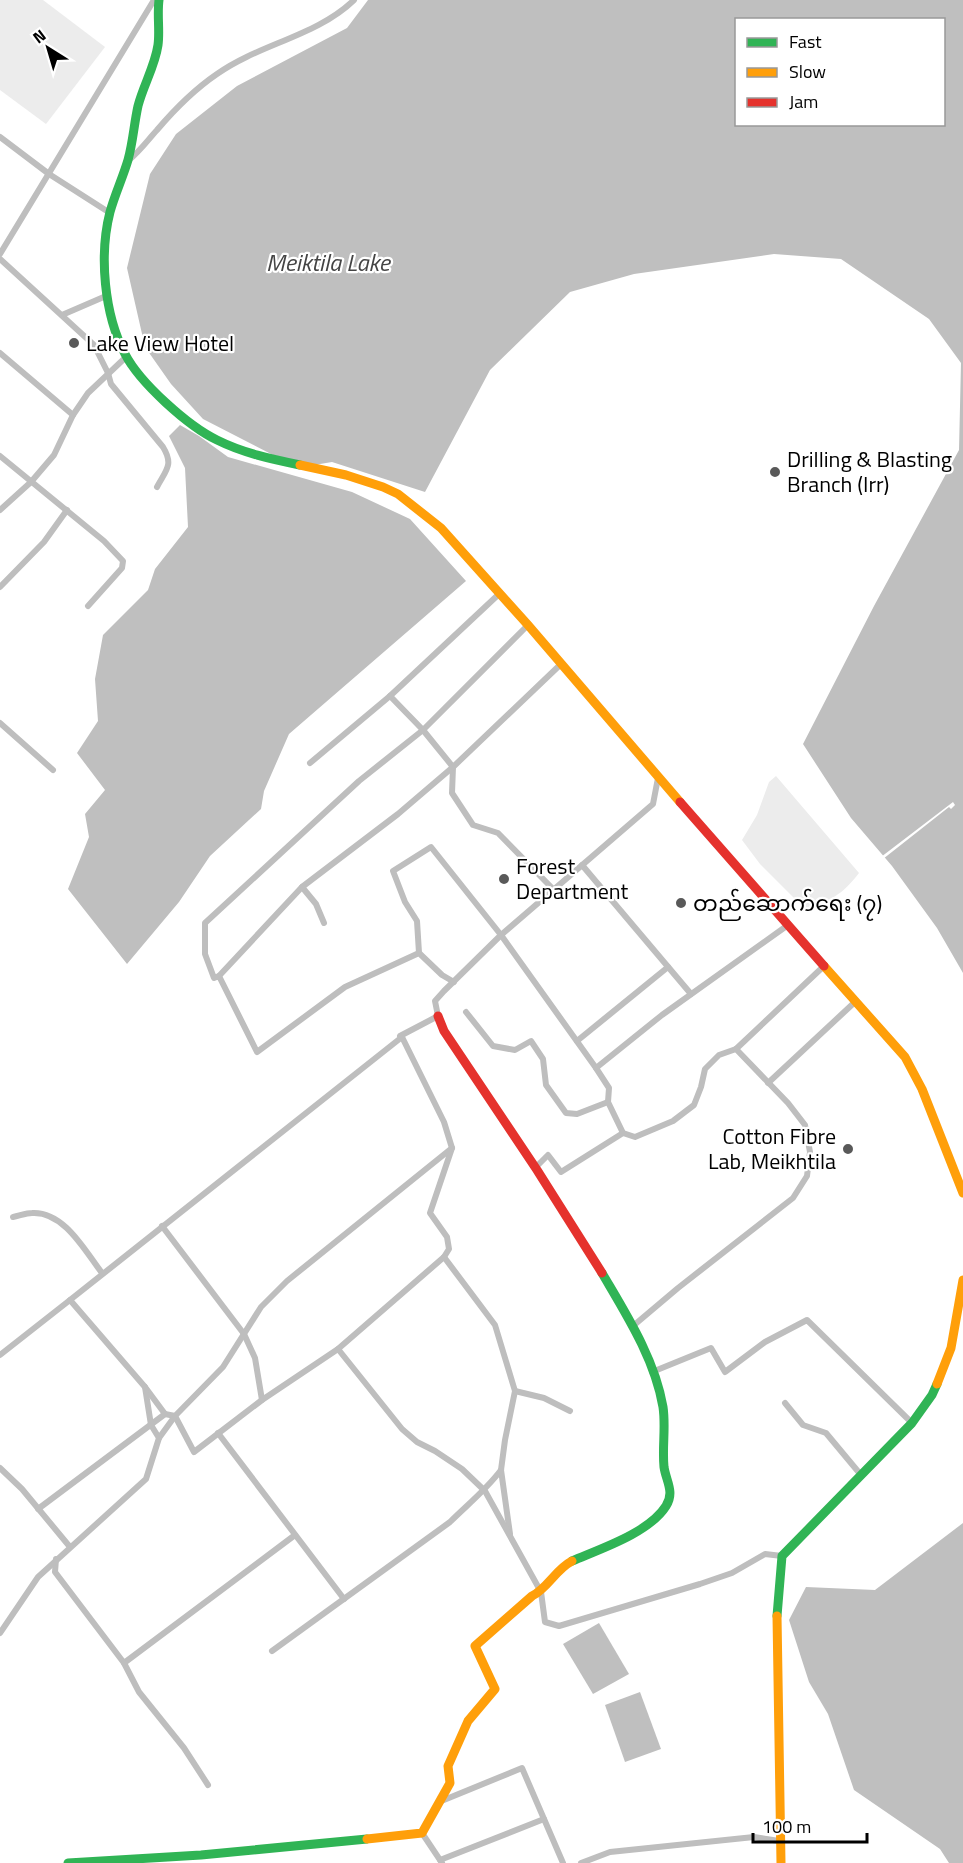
<svg xmlns="http://www.w3.org/2000/svg" width="963" height="1863" font-family="'Titillium Web','Noto Sans Myanmar',sans-serif">
  <style>
    .green { fill: #ececec }
    .water { fill: #bfbfbf; fill-rule: evenodd }
    .pier { fill: #fff }
    .lines { fill: none; stroke-linecap: round; stroke-linejoin: round }
    .street { stroke: #bebebe; stroke-width: 6 }
    .fast { stroke: #30b455; stroke-width: 9 }
    .slow { stroke: #ff9f0a; stroke-width: 9 }
    .jam { stroke: #e5322d; stroke-width: 9 }
    .poi-dot { fill: #595959; stroke: #fff; stroke-width: 2 }
    .labels { text-anchor: middle; dominant-baseline: central; stroke-width: 4.5; stroke-linejoin: round; paint-order: stroke }
    .poi-label { font-size: 22px; fill: #000; stroke: #fff; text-anchor: start }
    .water-label { font-size: 24px; font-style: italic; fill: #444; stroke: #fff }
  </style>
  <rect width="100%" height="100%" fill="#fff"/>
  <!-- green -->
  <g class="green">
    <path d="M0 0H43L105 47 46 124 0 90Z"/>
    <path d="M776 776 859 873C842 895 831 901 804 908L760 864 742 840 757 815 769 782Z"/>
  </g>
  <!-- water -->
  <g class="water">
    <path d="M368 0H963V973L937 928 892 866 851 818 803 744 874 606 959 450 961 363 929 319 841 259 774 254 634 274 570 292 490 370 425 492 332 462 314 465 273 455 203 419 171 384 145 347 127 268 150 174 176 134 237 86 347 28ZM736 20H944V124H736Z"/>
    <path d="M180 425 199 436 228 457 352 492 410 519 466 581 289 734 264 791 261 809 210 856 179 902 127 964 68 889 89 837 85 814 105 790 77 753 98 721 95 679 103 635 148 590 155 569 188 527 185 468 169 436Z"/>
    <path d="M963 1523V1863H949L940 1849 854 1790 828 1714 809 1682 789 1620 806 1587 875 1590Z"/>
    <path d="M599 1623 629 1674 593 1694 563 1644Z"/>
    <path d="M640 1692 661 1749 625 1762 605 1705Z"/>
  </g>
  <!-- pier -->
  <path class="pier" d="M953 802 955 805 951 809 949 807 883 859 881 857Z"/>
  <g class="lines">
    <!-- street -->
    <g class="street">
      <path d="M0 137 49 174 110 213"/>
      <path d="M129 160C140 151 147 141 157 130 174 110 195 89 217 74 259 44 317 36 354 0"/>
      <path d="M0 254 154 0"/>
      <path d="M0 259 94 345 108 373 111 384 163 447C174 465 166 470 157 487"/>
      <path d="M62 315 106 296"/>
      <path d="M0 353 73 415"/>
      <path d="M0 456 104 541 123 561 122 568 88 606"/>
      <path d="M0 510 31 482 54 455 73 415 88 393 126 357"/>
      <path d="M0 587 44 542 67 510"/>
      <path d="M390 696 423 730 453 767 452 793 473 825 498 833 553 889"/>
      <path d="M0 723 53 770"/>
      <path d="M310 763 390 696 499 594"/>
      <path d="M582 865 691 994"/>
      <path d="M302 887 316 904 324 923"/>
      <path d="M419 953 417 921 405 902 393 871 431 847 501 935 596 1068"/>
      <path d="M219 976 302 887 398 814 453 767 561 664"/>
      <path d="M454 982 442 975 419 953 345 987 257 1052 219 976 214 978 205 954V923L359 781 423 730 528 625"/>
      <path d="M466 1012 493 1046 515 1050 531 1041 543 1059 546 1085 566 1113 577 1114 608 1102 623 1133 635 1137 673 1121 694 1105 701 1087 705 1069 719 1055 736 1049 825 965"/>
      <path d="M577 1041 668 967"/>
      <path d="M768 1083 856 1001"/>
      <path d="M608 1102 609 1088 596 1068 662 1015 788 925"/>
      <path d="M536 1167 548 1155 561 1172 623 1133"/>
      <path d="M13 1217C19 1216 26 1213 32 1213 64 1211 85 1251 102 1273"/>
      <path d="M162 1226 244 1334 255 1358 262 1400"/>
      <path d="M444 1257 495 1325 515 1391 505 1440 501 1470 510 1534"/>
      <path d="M633 1326 678 1288 793 1198 807 1176 810 1152 805 1125 788 1103 736 1049"/>
      <path d="M338 1349 402 1429 417 1442 435 1451 462 1469 485 1491 541 1592 545 1622 559 1626 700 1584 732 1573 765 1554 782 1556"/>
      <path d="M0 1355 70 1300"/>
      <path d="M652 1372 711 1348 725 1372 765 1342 807 1320 912 1423"/>
      <path d="M145 1387 165 1414 175 1416 194 1452 262 1400 338 1349 444 1257 449 1249 447 1237 430 1213 452 1148 444 1122 402 1037"/>
      <path d="M515 1391 544 1398 570 1411"/>
      <path d="M785 1403 803 1425 826 1433 861 1475"/>
      <path d="M218 1433 344 1599"/>
      <path d="M159 1438 175 1416 223 1367 261 1307 287 1281 452 1148"/>
      <path d="M0 1468 22 1489 70 1547"/>
      <path d="M38 1509 165 1414"/>
      <path d="M56 1559 55 1572 124 1663 295 1535"/>
      <path d="M0 1633 38 1577 146 1479 159 1438 151 1425 145 1387 70 1300 402 1037 400 1036 438 1016 435 1001 444 991 501 935 653 804 658 778"/>
      <path d="M272 1651 450 1522C467 1505 486 1490 501 1470"/>
      <path d="M124 1663 139 1692 184 1748 208 1785"/>
      <path d="M439 1802 522 1768 563 1863"/>
      <path d="M422 1833 442 1863"/>
      <path d="M440 1860 544 1819"/>
      <path d="M581 1863 610 1852 754 1837 779 1841"/>
    </g>
    <!-- fast -->
    <g class="fast">
      <path d="M159 0C157 15 160 31 158 45 155 66 143 86 138 106 134 124 133 142 128 160 123 177 115 194 110 212 99 255 104 314 125 354 140 383 188 426 217 440 243 453 271 459 300 465"/>
      <path d="M572 1561C600 1549 649 1533 666 1506 675 1492 666 1481 664 1467 662 1447 666 1427 663 1407 655 1359 626 1314 602 1273"/>
      <path d="M777 1616 782 1556 912 1423 932 1395 937 1384"/>
      <path d="M68 1863 201 1855 367 1839"/>
    </g>
    <!-- slow -->
    <g class="slow">
      <path d="M300 465 346 475 383 487 398 494 441 528 528 625 680 802"/>
      <path d="M824 966 905 1057 922 1089 963 1193"/>
      <path d="M937 1384 951 1348 963 1280"/>
      <path d="M777 1616 781 1863"/>
      <path d="M367 1839 422 1833 450 1783 448 1766 468 1721 495 1689 475 1646 532 1596C548 1588 555 1570 572 1561"/>
    </g>
    <!-- jam -->
    <g class="jam">
      <path d="M680 802 824 966"/>
      <path d="M438 1016 444 1031 537 1170 602 1273"/>
    </g>
  </g>
  <!-- markers -->
  <g class="poi-dot">
    <circle cx="74" cy="343" r="6"/>
    <circle cx="775" cy="472" r="6"/>
    <circle cx="504" cy="879" r="6"/>
    <circle cx="681" cy="903" r="6"/>
    <circle cx="848" cy="1149" r="6"/>
  </g>
  <g class="labels">
    <!-- poi labels -->
    <g class="poi-label">
      <text x="86" y="343">Lake View Hotel</text>
      <text x="787" y="459">Drilling &amp; Blasting<tspan x="787" dy="25">Branch (Irr)</tspan></text>
      <text x="516" y="866">Forest<tspan x="516" dy="25">Department</tspan></text>
      <text x="693" y="903">တည်ဆောက်ရေး (၇)</text>
      <text x="836" y="1136" text-anchor="end">Cotton Fibre<tspan x="836" dy="25">Lab, Meikhtila</tspan></text>
    </g>
    <!-- water labels -->
    <g class="water-label">
      <text x="328" y="262">Meiktila Lake</text>
    </g>
  </g>
  <!-- legend -->
  <rect x="735" y="18" width="210" height="108" fill="#ffffff" stroke="#999999" stroke-width="1.5"/>
  <rect x="747" y="38" width="30" height="9" fill="#30b455" stroke="#999999" stroke-width="1.5"/>
  <text x="789" y="48" font-size="18" fill="#000000">Fast</text>
  <rect x="747" y="68" width="30" height="9" fill="#ff9f0a" stroke="#999999" stroke-width="1.5"/>
  <text x="789" y="78" font-size="18" fill="#000000">Slow</text>
  <rect x="747" y="98" width="30" height="9" fill="#e5322d" stroke="#999999" stroke-width="1.5"/>
  <text x="789" y="108" font-size="18" fill="#000000">Jam</text>
  <!-- north arrow -->
  <g transform="translate(48 48) rotate(323)" stroke="#ffffff" stroke-width="4.5" paint-order="stroke">
  <path d="M0-4.5L10 22L0 15L-10 22Z" fill="#000000"/>
  <text y="-9" font-size="16" font-weight="bold" text-anchor="middle" fill="#000000">N</text>
  </g>
  <!-- scale -->
  <path d="M753 1833v9h114v-9" fill="none" stroke="#000000" stroke-width="3"/>
  <text x="762" y="1833" font-size="18" fill="#000000" stroke="#ffffff" stroke-width="4.5" paint-order="stroke">100 m</text>
</svg>
